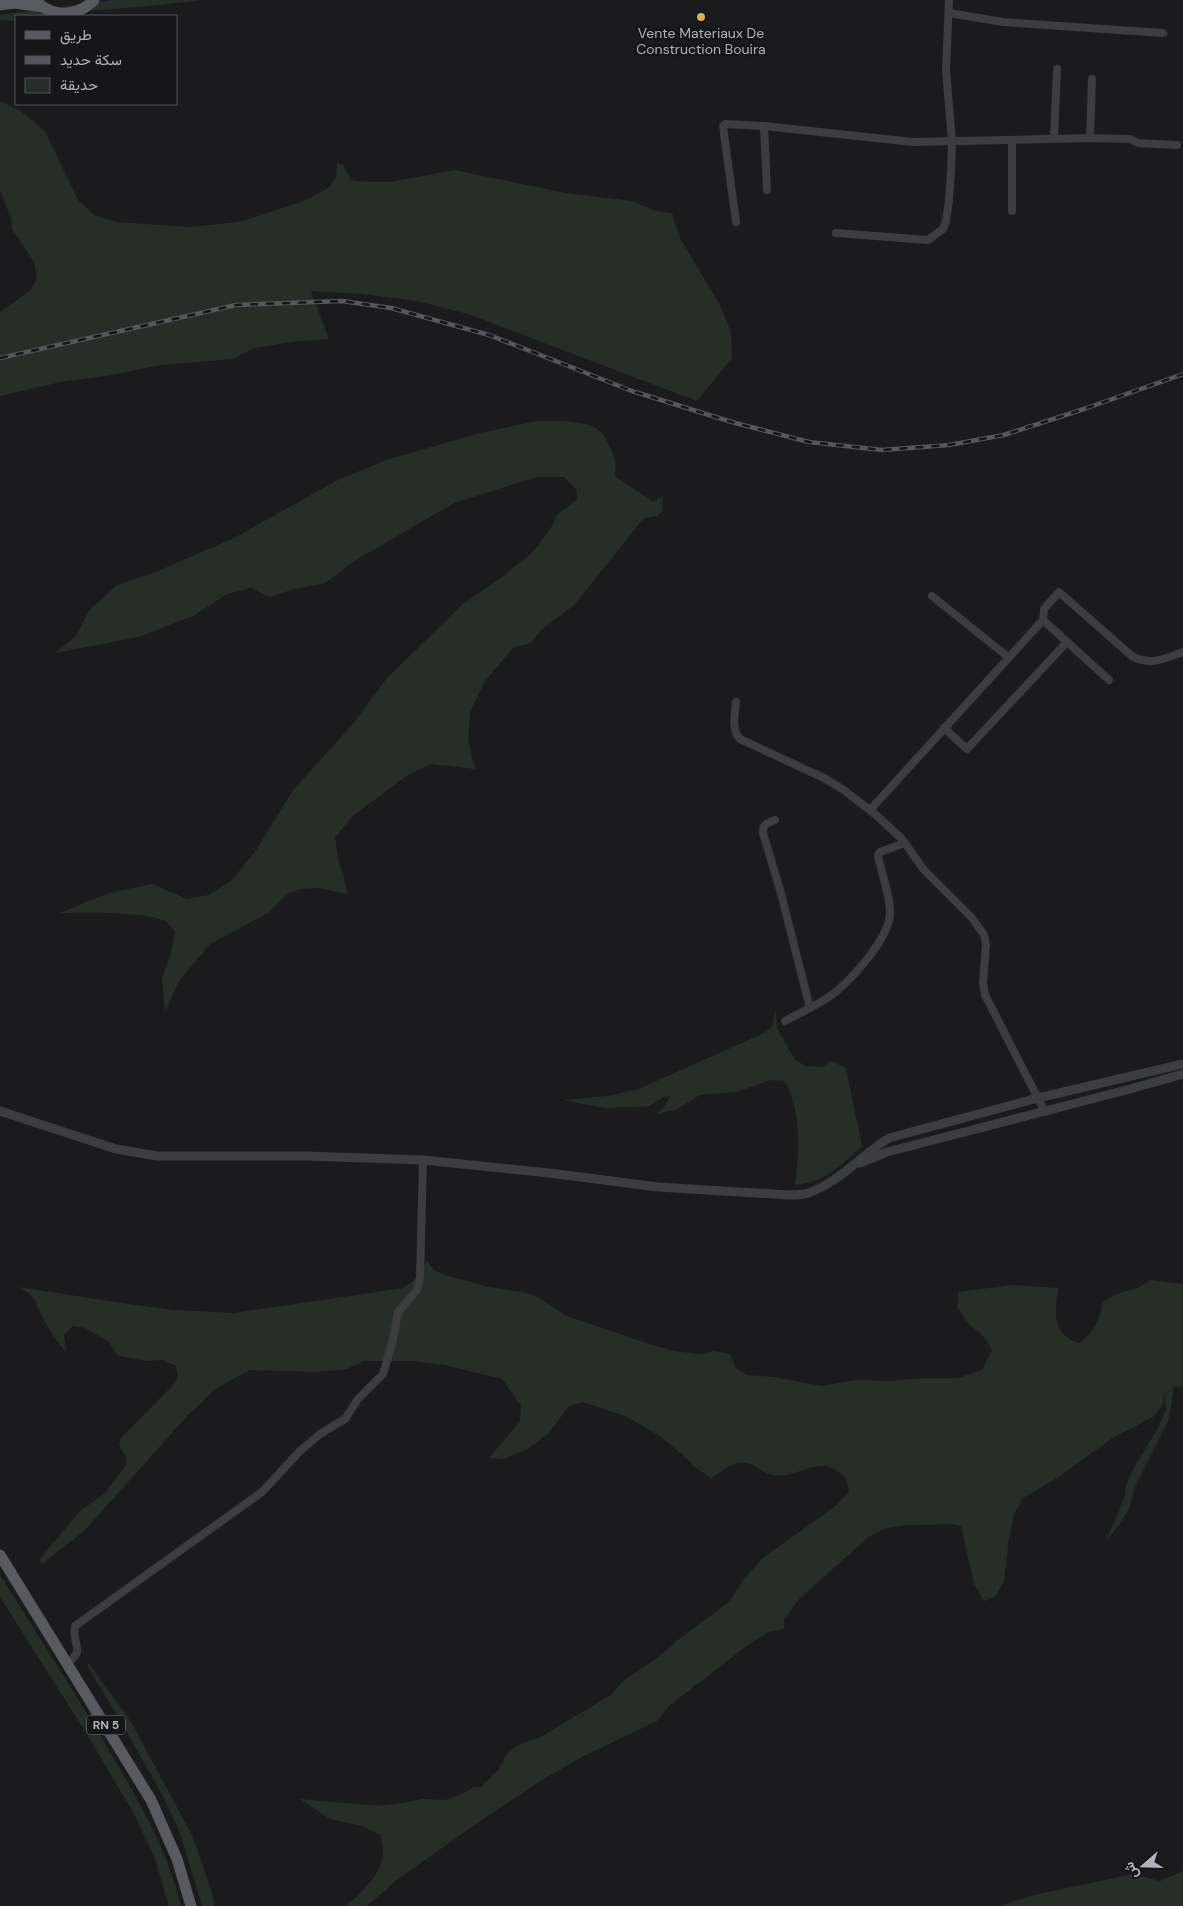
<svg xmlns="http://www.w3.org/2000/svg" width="1183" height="1906" font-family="'DM Sans',Vazirmatn,sans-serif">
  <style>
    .green { fill: #272e28 }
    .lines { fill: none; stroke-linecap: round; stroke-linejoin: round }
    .minor { stroke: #3c3d41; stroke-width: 8 }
    .tertiary { stroke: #3c3d41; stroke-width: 9 }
    .primary { stroke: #595a60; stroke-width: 11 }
    .rail-casing { stroke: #55575c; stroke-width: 4.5 }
    .rail { stroke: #161618; stroke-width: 2.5; stroke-dasharray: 8; stroke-linecap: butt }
    .poi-dot { fill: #deb051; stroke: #161618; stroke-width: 2 }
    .labels { text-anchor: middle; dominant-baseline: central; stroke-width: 5; stroke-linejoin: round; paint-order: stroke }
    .shield { fill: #161618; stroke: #818389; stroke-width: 1 }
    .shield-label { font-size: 12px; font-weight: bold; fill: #afb2ba }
    .poi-label { font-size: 14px; fill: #afb2ba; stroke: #161618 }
  </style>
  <rect width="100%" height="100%" fill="#1b1b1d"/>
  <!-- green -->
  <g class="green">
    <path d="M112 0H203L140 7 87 11 49 16H16V21L0 20V15Z"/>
    <path d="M0 101 22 112 45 131 78 200 94 215 116 222 189 227 239 222 304 201 330 187 336 176 337 163 343 165 351 180 365 182H391L454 170 566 193 632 201 655 211 672 213 680 238 720 305 731 332 732 358 697 401 468 314 417 301 361 294 311 291 329 339 299 341 254 348 233 359 161 365 111 375 61 382 0 396V312L31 290 37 278 34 262 12 229V221L0 190Z"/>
    <path d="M537 421C553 421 591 419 602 433 605 436 607 442 609 446 616 460 616 461 615 476L654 502 663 495 662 511 657 516 643 519 574 605 540 631 531 643 514 647 485 681 470 712 468 741 475 769 430 764 408 775 354 815 335 837 338 857 348 894 318 888 301 889 287 894 268 913 210 944 179 981 165 1012 162 978 171 954 175 932C172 929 169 923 165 921 141 911 87 913 60 913L101 896 122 890 153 884 187 899 209 895 231 881 255 852 293 790 353 724 387 678 463 604 501 578 534 551 552 526 557 515 577 500V490L564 477H537L454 503 356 560 325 583 294 589 270 597 251 588 227 594 195 615 139 637 55 653 76 636 89 611 117 585 156 572 234 538 338 480 386 460 480 433Z"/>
    <path d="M776 1009 777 1028 795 1060 806 1066 822 1067 831 1061 846 1068 862 1146C838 1167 827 1182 795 1185 799 1156 802 1106 784 1081L771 1080 736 1092 700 1095 675 1110 657 1114 664 1107 670 1096 664 1097 649 1106 605 1108 562 1100 607 1096 636 1090 762 1034 772 1027Z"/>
    <path d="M427 1261 434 1270 445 1275 489 1287 524 1292 539 1298 567 1316 649 1344 674 1351 699 1354 713 1351 730 1354 736 1368 747 1375 774 1377 822 1386 855 1380 892 1381 924 1378H958L982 1370 992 1350 984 1337 966 1321 958 1308V1292L1012 1285 1058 1288C1055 1313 1051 1334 1079 1343 1095 1332 1099 1320 1103 1302L1119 1293 1138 1288 1150 1280 1183 1284V1386L1174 1387 1169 1419 1135 1487 1129 1509 1119 1525 1105 1542 1117 1516 1125 1495 1126 1485 1135 1466 1158 1428 1166 1409 1165 1393 1162 1406 1153 1417 1114 1437 1057 1478 1023 1498 1014 1514 1009 1539 1004 1581 995 1597 984 1601 974 1584 961 1526 954 1524 907 1525 886 1528 870 1536 800 1598 784 1619V1629L768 1632 748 1645 670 1705 657 1721 584 1756 545 1778 489 1815 398 1879 367 1906H346C368 1886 391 1867 380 1835L362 1826 330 1819 300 1799 379 1806 403 1803 422 1799 445 1800 458 1796 474 1787H481L499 1769 506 1755 517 1746 542 1736 611 1695 623 1681 660 1656 678 1640 729 1602 744 1579 763 1558 834 1507 849 1492 846 1478C841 1474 835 1469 830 1467 813 1461 791 1480 773 1475 759 1472 750 1458 734 1464 726 1467 720 1474 711 1478L693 1466 684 1456 660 1436 625 1416 583 1402 569 1406 548 1434 528 1449 503 1459 489 1458 520 1421 521 1406 502 1379 445 1365 413 1361H363L347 1369 317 1372 250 1370 217 1388 189 1414 84 1531 42 1564 39 1560 79 1512 105 1493 126 1465V1457L119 1445 121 1438 175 1383 178 1376 176 1366 163 1360 147 1361 118 1356 109 1342 85 1328 73 1326 64 1335 66 1352C58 1342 51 1333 45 1322 34 1304 40 1298 19 1287L128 1304 175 1310 234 1313 404 1288 414 1280Z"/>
    <path d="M0 1575C36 1632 73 1689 107 1747 137 1798 167 1848 181 1906H169L154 1856 133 1812 83 1728 0 1597Z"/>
    <path d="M87 1661 131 1722 192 1835 208 1881 214 1900V1906H202L180 1833 164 1798 120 1720 89 1669Z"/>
    <path d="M1183 1871V1906H1000L1034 1895 1133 1874 1160 1881Z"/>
  </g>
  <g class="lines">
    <!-- minor -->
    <g class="minor">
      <path d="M949 13 1003 22 1163 33"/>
      <path d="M1054 138 1057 69"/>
      <path d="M1090 138 1092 79"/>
      <path d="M1012 140V211"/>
      <path d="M767 190 764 126 913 142 1090 138 1130 139 1138 143 1177 145"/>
      <path d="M736 222 723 126 725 124 764 126"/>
      <path d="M836 233 928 240 943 229 946 221 949 200 951 170 952 142 946 70 949 0"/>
      <path d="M932 596 1008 657"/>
      <path d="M1043 620 1109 680"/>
      <path d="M736 702C735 713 731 730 740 739L826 779 845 791 876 815 902 839 924 870 972 918 984 935 986 944 983 983 985 995 1045 1112"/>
      <path d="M944 728 967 749 1067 642"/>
      <path d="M870 810 1043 620 1044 609 1059 592 1133 657C1152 666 1166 658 1183 652"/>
      <path d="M775 820C768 823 762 824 763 833L780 890 810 1008"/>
      <path d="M785 1021C800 1013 815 1006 829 997 850 982 887 941 890 915 891 895 881 874 878 855L880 852 905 843"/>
      <path d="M67 1663C87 1649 71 1646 75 1626L262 1492 300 1451 320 1434 345 1419 358 1399 383 1374 393 1340 398 1312 417 1290 420 1277 423 1160"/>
    </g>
    <!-- tertiary -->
    <g class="tertiary">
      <path d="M0 1111 116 1149 157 1156H306L423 1160 549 1173 658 1187 789 1195C795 1195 803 1195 808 1193 840 1182 861 1155 889 1138L1038 1098 1183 1064"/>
      <path d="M860 1163 887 1152 1130 1089 1183 1074"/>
    </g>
    <!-- primary -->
    <g class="primary">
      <path d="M35 0C52 18 77 17 94 0"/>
      <path d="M0 5 15 3 43 7"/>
      <path d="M0 1555 151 1800 177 1859 191 1906"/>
    </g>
    <defs>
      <path id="rail" d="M0 358 236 305 342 301 391 308 489 335 632 391 735 423 809 442 882 450 949 445 1004 435 1084 409 1183 374"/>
    </defs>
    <!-- rail casing -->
    <use href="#rail" class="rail-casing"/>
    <!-- rail -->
    <use href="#rail" class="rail"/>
  </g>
  <!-- markers -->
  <circle class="poi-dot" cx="701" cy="17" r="5"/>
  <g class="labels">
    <!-- shield labels -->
    <rect class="shield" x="87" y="1715.5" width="38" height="19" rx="4"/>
    <g class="shield-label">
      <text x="106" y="1725">RN 5</text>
    </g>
    <!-- poi labels -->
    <g class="poi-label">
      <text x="701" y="33">Vente Materiaux De<tspan x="701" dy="16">Construction Bouira</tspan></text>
    </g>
  </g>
  <!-- legend -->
  <rect x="15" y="15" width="162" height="90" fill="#161618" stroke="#535459"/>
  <rect x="25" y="31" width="25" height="8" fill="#595a60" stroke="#535459"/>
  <text x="60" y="40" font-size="15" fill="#afb2ba">طريق</text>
  <rect x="25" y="56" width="25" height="8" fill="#55575c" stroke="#535459"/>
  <text x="60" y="65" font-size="15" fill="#afb2ba">سكة حديد</text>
  <rect x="25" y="78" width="25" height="15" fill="#272e28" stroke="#535459"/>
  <text x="60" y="90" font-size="15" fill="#afb2ba">حديقة</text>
  <!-- north arrow -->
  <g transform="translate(1143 1866) rotate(250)" stroke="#161618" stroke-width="4" paint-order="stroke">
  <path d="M0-4L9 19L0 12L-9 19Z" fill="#afb2ba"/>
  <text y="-8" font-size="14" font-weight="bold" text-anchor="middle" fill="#afb2ba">ش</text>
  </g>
</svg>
